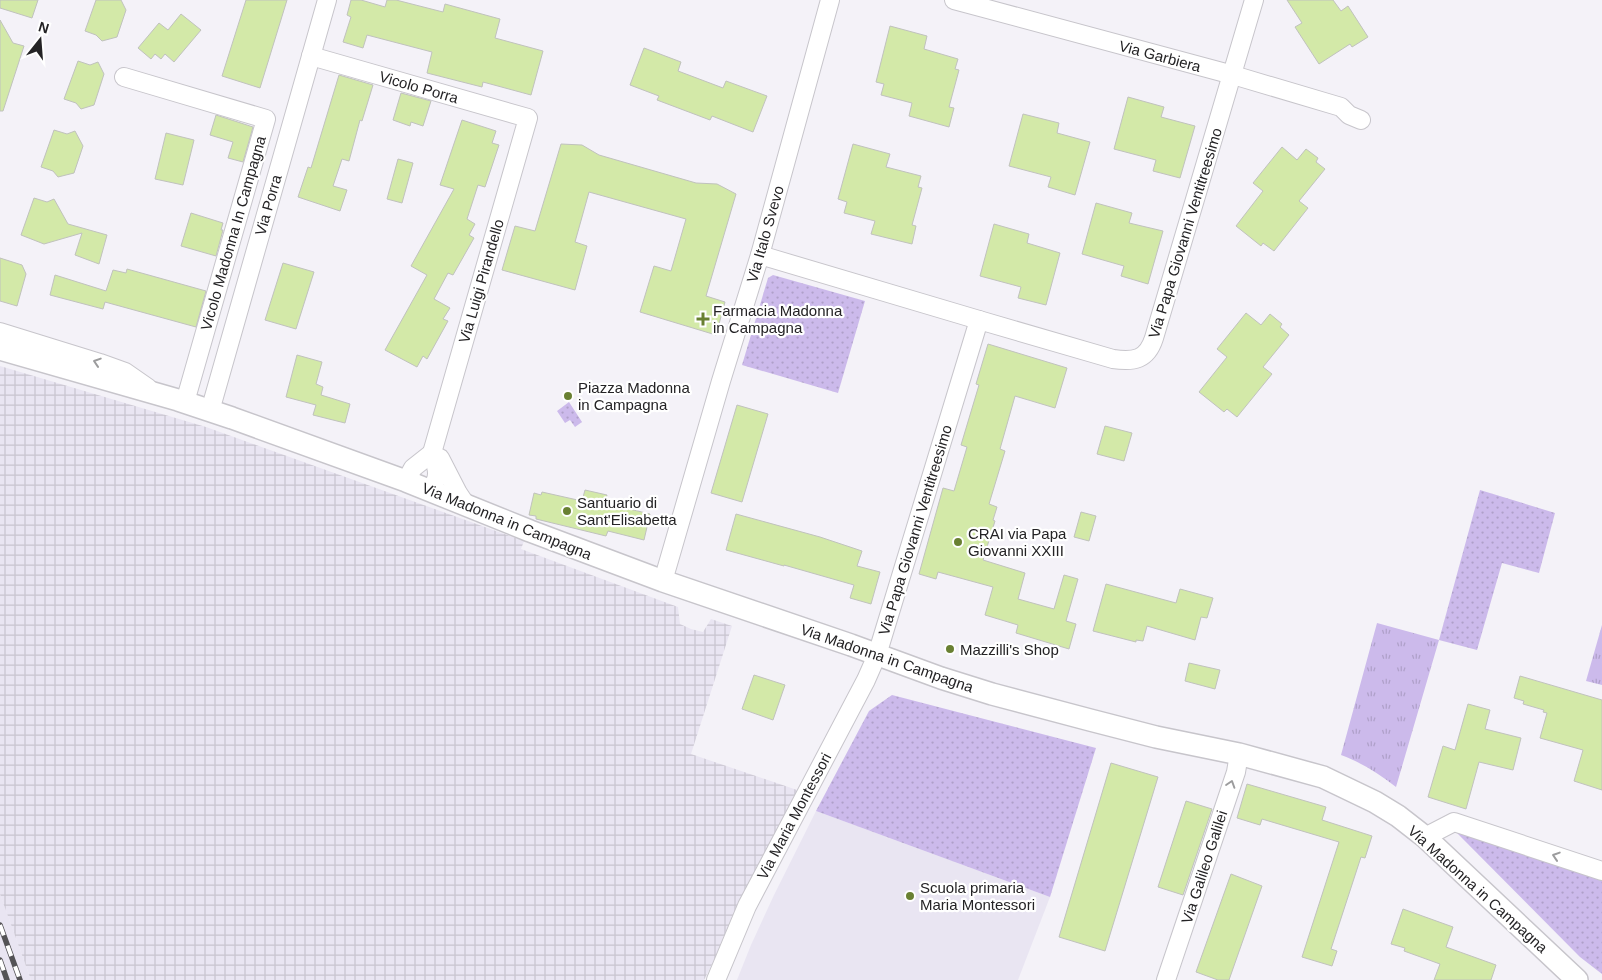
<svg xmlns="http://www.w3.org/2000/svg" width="1602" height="980" font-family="Arial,sans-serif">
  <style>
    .built { fill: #e9e5f2 }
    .industrial { fill: url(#industrial-grid) }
    .grass { fill: url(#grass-tufts) }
    .park { fill: url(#park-dots) }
    .building { fill: #d3e9a8; stroke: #c0c2bd }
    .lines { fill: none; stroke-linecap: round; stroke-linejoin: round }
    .minor-casing { stroke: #c7c5cb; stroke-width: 20 }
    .tertiary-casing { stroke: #c7c5cb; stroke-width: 24 }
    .minor { stroke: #fff; stroke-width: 18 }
    .tertiary { stroke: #fff; stroke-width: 21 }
    .rail-casing { stroke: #545356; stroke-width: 5.5 }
    .rail { stroke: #fff; stroke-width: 4; stroke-dasharray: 11; stroke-linecap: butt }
    .oneway { stroke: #9c9c9d }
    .poi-dot { fill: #698032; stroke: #fff; stroke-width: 2 }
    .labels { text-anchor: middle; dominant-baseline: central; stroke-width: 4.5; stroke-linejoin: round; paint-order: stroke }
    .street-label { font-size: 15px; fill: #242325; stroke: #fff }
    .poi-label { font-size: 15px; fill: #242325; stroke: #fff; text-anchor: start }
  </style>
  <defs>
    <pattern id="industrial-grid" width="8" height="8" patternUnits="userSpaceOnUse" patternTransform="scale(1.25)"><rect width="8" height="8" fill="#e9e5f2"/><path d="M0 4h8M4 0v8" fill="none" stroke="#c8c4cf"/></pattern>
    <pattern id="grass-tufts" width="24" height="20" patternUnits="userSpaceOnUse" patternTransform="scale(1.25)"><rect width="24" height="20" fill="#ccbaeb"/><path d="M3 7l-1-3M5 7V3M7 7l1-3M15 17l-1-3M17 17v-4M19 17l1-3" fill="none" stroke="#afa0c9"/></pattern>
    <pattern id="park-dots" width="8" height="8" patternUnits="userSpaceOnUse" patternTransform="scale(1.25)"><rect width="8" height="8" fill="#ccbaeb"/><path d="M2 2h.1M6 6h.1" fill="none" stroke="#afa0c9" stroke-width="1.8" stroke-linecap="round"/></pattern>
  </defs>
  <rect width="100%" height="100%" fill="#f4f2f8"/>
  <!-- built -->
  <g class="built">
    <path d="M816 811 1050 897 1018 980H737L751 945 774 895Z"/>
    <path d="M0 894 2 899 31 980H0Z"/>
  </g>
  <!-- industrial -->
  <path class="industrial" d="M0 366 206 427 524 541 521 549 678 607 680 624 691 629 703 632 711 619 732 626 691 754 800 791 704 980H31L0 894Z"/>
  <!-- grass -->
  <g class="grass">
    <path d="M1377 623 1439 640 1396 787C1378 773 1362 763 1341 755Z"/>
    <path d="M1602 625V685L1586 681Z"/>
  </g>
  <!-- park -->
  <g class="park">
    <path d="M773 275 865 301 838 393 742 365 768 278Z"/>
    <path d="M569 402 582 422 575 427 570 420 565 423 557 411Z"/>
    <path d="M1480 490 1555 513 1539 573 1502 563 1477 650 1439 640Z"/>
    <path d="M892 695 1096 748 1050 897 816 811 869 711Z"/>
    <path d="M1456 832 1602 880V974L1580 957Z"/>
  </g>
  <!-- building -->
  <g class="building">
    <path d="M0 0H38L32 18 0 8Z"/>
    <path d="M96 0H121L126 10 117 37 102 41 96 35 85 31Z"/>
    <path d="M246 0H287L260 88 222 76Z"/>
    <path d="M351 0H361L385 7 387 0H396L443 12 445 4 500 19 495 38 543 51 531 95 483 82 482 87 427 73 432 52 367 35 363 48 343 42 351 17 347 15Z"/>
    <path d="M1287 0H1333L1341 11 1348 6 1368 37 1352 47 1350 44 1319 64 1295 27 1302 23Z"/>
    <path d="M181 14 201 30 174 62 165 54 161 59 155 54 151 59 138 48 159 23 168 30Z"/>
    <path d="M0 20 13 43 24 46 3 111H0Z"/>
    <path d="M890 26 927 36 924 49 958 59 955 69 959 70 949 107 954 108 949 127 909 116 912 103 881 95 884 84 876 82Z"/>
    <path d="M644 48 681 62 678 71 723 88 726 81 767 96 753 132 712 116 710 120 657 100 659 96 630 85Z"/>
    <path d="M78 61 90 65 98 62 104 74 94 105 81 109 76 103 64 99Z"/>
    <path d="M339 75 373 85 362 121 360 120 349 161 342 159 333 186 347 190 340 211 298 197 308 167 311 168Z"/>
    <path d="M401 93 431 101 423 126 411 122 410 126 393 120Z"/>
    <path d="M1128 97 1164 107 1161 117 1195 126 1180 178 1153 171 1156 160 1114 149Z"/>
    <path d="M1023 114 1059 123 1057 133 1090 142 1075 195 1048 187 1051 177 1009 166Z"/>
    <path d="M216 115 253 127 243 162 228 158 233 142 210 135Z"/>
    <path d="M462 120 496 131 492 143 499 145 485 187 478 185 467 219 475 224 469 235 474 238 453 275 448 273 434 299 450 308 443 319 448 321 427 359 423 356 417 367 385 350 427 275 411 266 454 189 440 185Z"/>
    <path d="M54 130 67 134 75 131 83 146 74 173 58 177 53 171 41 167Z"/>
    <path d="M166 133 194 140 183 185 155 179Z"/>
    <path d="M561 144 582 145 599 155 696 183 717 184 736 194 706 296 725 302 716 335 640 312 654 266 671 271 686 219 589 192 575 242 587 246 575 290 502 270 515 226 535 231Z"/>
    <path d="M853 144 890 154 886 167 921 176 918 187 922 188 912 225 916 226 912 244 871 234 875 221 844 213 847 202 838 199Z"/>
    <path d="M1282 147 1297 160 1306 149 1318 158 1316 162 1325 169 1299 201 1308 208 1274 251 1263 243 1261 246 1236 226 1263 191 1253 183Z"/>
    <path d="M398 159 413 163 402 203 387 199Z"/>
    <path d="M34 198 47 202 54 199 68 224 107 235 99 264 75 255 82 233 44 244 21 235Z"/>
    <path d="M1096 203 1132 213 1129 223 1163 231 1148 284 1121 276 1124 266 1082 254Z"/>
    <path d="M191 213 223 223 221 230H223L216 256 181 246Z"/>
    <path d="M994 224 1029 234 1027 243 1060 253 1046 305 1018 298 1021 287 980 276Z"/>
    <path d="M0 258 22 265 26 274 17 306 0 301Z"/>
    <path d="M283 263 314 272 296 329 265 320Z"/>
    <path d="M127 269 206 291 196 327 105 302 103 309 50 295 55 275 106 291 113 270 126 273Z"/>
    <path d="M1246 313 1261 325 1270 314 1282 324 1280 327 1289 335 1263 367 1272 374 1237 417 1227 409 1224 412 1199 392 1227 357 1217 349Z"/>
    <path d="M988 344 1067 368 1055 408 1015 396 1000 449 1005 451 989 504 997 507 993 520 995 521 983 560 1025 573 1018 599 1054 609 1064 575 1078 579 1066 621 1076 624 1069 649 1016 633 1018 625 985 615 993 587 938 572 936 579 919 574 943 488 954 491 967 447 961 445 979 385 976 384Z"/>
    <path d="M297 355 322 362 316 384 323 387 321 395 350 404 345 423 313 415 316 405 286 397Z"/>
    <path d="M737 405 768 414 742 502 711 493Z"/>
    <path d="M1105 426 1132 433 1124 461 1097 454Z"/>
    <path d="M585 490 607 495 605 503 650 514 644 540 608 531 606 536 536 519V516L529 515 534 493 541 495 542 492 582 501Z"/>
    <path d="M1081 512 1096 516 1089 541 1074 537Z"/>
    <path d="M736 514 820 537 862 551 857 566 880 572 871 604 850 598 854 585 784 565V566L726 550Z"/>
    <path d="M1106 584 1176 603 1180 589 1213 598 1207 618 1201 617 1195 640 1147 626 1143 641 1136 640V642L1093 631Z"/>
    <path d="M1189 663 1220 670 1215 689 1185 681Z"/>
    <path d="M754 675 785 685 773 720 742 709Z"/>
    <path d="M1520 676 1602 700V790L1574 781 1583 750 1540 738 1547 713 1543 712 1544 710 1523 704 1524 701 1514 698Z"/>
    <path d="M1468 704 1490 710 1485 729 1521 738 1513 770 1479 762 1466 809 1428 797 1443 746 1455 750Z"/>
    <path d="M1111 763 1158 777 1105 951 1059 937Z"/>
    <path d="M1247 784 1326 807 1322 820 1372 836 1365 858 1361 857 1331 949 1337 951 1332 966 1302 957 1339 842 1262 819 1260 825 1237 818Z"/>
    <path d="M1186 801 1212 809 1183 895 1158 887Z"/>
    <path d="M1231 874 1262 886 1229 980H1218L1196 972Z"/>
    <path d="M1403 909 1453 927 1446 947 1496 965 1491 980H1434L1440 964 1404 951 1405 948 1391 944Z"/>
  </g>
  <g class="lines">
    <defs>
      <g id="minor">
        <path d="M954 0 1233 75 1341 107 1349 115 1361 120"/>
        <path d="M311 56 528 118 432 453C437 468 441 477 430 490"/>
        <path d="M124 77 266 119 185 402"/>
        <path d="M760 255 979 320"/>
        <path d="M0 332 100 363 125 372 148 388"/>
        <path d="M210 411 327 0"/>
        <path d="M440 458 458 493 466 505"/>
        <path d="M406 481 413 468 432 453"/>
        <path d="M663 581 721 381 760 255 830 0"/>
        <path d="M1425 837 1454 822 1602 871"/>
        <path d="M716 980 747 906 866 680 877 655 979 320 1113 359C1134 362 1147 360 1154 338L1254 0"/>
        <path d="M1166 980 1236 772 1239 754"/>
      </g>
      <path id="tertiary" d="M0 349 178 400 232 418 406 481 530 531 663 581 851 645 941 678 992 694 1090 720 1156 737 1239 754 1323 777 1375 802 1398 816 1425 837 1577 980"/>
    </defs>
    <!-- minor casing -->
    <use href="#minor" class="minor-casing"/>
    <!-- tertiary casing -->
    <use href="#tertiary" class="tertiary-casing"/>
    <!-- minor -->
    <use href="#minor" class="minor"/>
    <!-- tertiary -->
    <use href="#tertiary" class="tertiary"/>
    <defs>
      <g id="rail">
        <path d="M0 925 20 980"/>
        <path d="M0 960 7 980"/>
      </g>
    </defs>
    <!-- rail casing -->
    <use href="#rail" class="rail-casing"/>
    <!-- rail -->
    <use href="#rail" class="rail"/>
  </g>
  <!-- one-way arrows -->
  <defs><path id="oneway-chevron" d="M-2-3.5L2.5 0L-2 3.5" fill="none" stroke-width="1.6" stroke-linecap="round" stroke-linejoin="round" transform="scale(1.25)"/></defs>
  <g class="oneway">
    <use href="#oneway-chevron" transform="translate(97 362) rotate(-162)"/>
    <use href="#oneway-chevron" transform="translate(1231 784) rotate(-72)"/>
    <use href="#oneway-chevron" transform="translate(1556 856) rotate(-162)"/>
  </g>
  <!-- markers -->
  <g class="poi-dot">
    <path d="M700.5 311.5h5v5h5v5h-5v5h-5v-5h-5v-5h5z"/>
    <circle cx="568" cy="396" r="5"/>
    <circle cx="567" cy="511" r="5"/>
    <circle cx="958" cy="542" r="5"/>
    <circle cx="950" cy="649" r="5"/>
    <circle cx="910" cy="896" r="5"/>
  </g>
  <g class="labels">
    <!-- street labels -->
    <g class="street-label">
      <text transform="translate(1160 56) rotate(15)">Via Garbiera</text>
      <text transform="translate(419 87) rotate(16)">Vicolo Porra</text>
      <text transform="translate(268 205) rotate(-74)">Via Porra</text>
      <text transform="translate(233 233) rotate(-74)">Vicolo Madonna In Campagna</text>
      <text transform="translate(1185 233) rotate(-73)">Via Papa Giovanni Ventitreesimo</text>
      <text transform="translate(765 234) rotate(-74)">Via Italo Svevo</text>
      <text transform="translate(481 281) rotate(-74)">Via Luigi Pirandello</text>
      <text transform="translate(507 521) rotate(22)">Via Madonna in Campagna</text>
      <text transform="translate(915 530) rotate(-73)">Via Papa Giovanni Ventitreesimo</text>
      <text transform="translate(887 658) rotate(19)">Via Madonna in Campagna</text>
      <text transform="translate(794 816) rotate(-62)">Via Maria Montessori</text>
      <text transform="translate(1204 867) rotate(-72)">Via Galileo Galilei</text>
      <text transform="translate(1478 889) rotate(42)">Via Madonna in Campagna</text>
    </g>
    <!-- poi labels -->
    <g class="poi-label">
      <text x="713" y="310">Farmacia Madonna<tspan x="713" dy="17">in Campagna</tspan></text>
      <text x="578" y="387">Piazza Madonna<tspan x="578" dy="17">in Campagna</tspan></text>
      <text x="577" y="502">Santuario di<tspan x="577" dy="17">Sant'Elisabetta</tspan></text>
      <text x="968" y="533">CRAI via Papa<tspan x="968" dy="17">Giovanni XXIII</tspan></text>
      <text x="960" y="649">Mazzilli's Shop</text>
      <text x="920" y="887">Scuola primaria<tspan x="920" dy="17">Maria Montessori</tspan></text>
    </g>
  </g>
  <!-- north arrow -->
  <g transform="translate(40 40) rotate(17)" stroke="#ffffff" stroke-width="4" paint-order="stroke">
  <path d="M0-4L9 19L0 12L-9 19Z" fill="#242325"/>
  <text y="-8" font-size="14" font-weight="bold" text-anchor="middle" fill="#242325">N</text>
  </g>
</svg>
